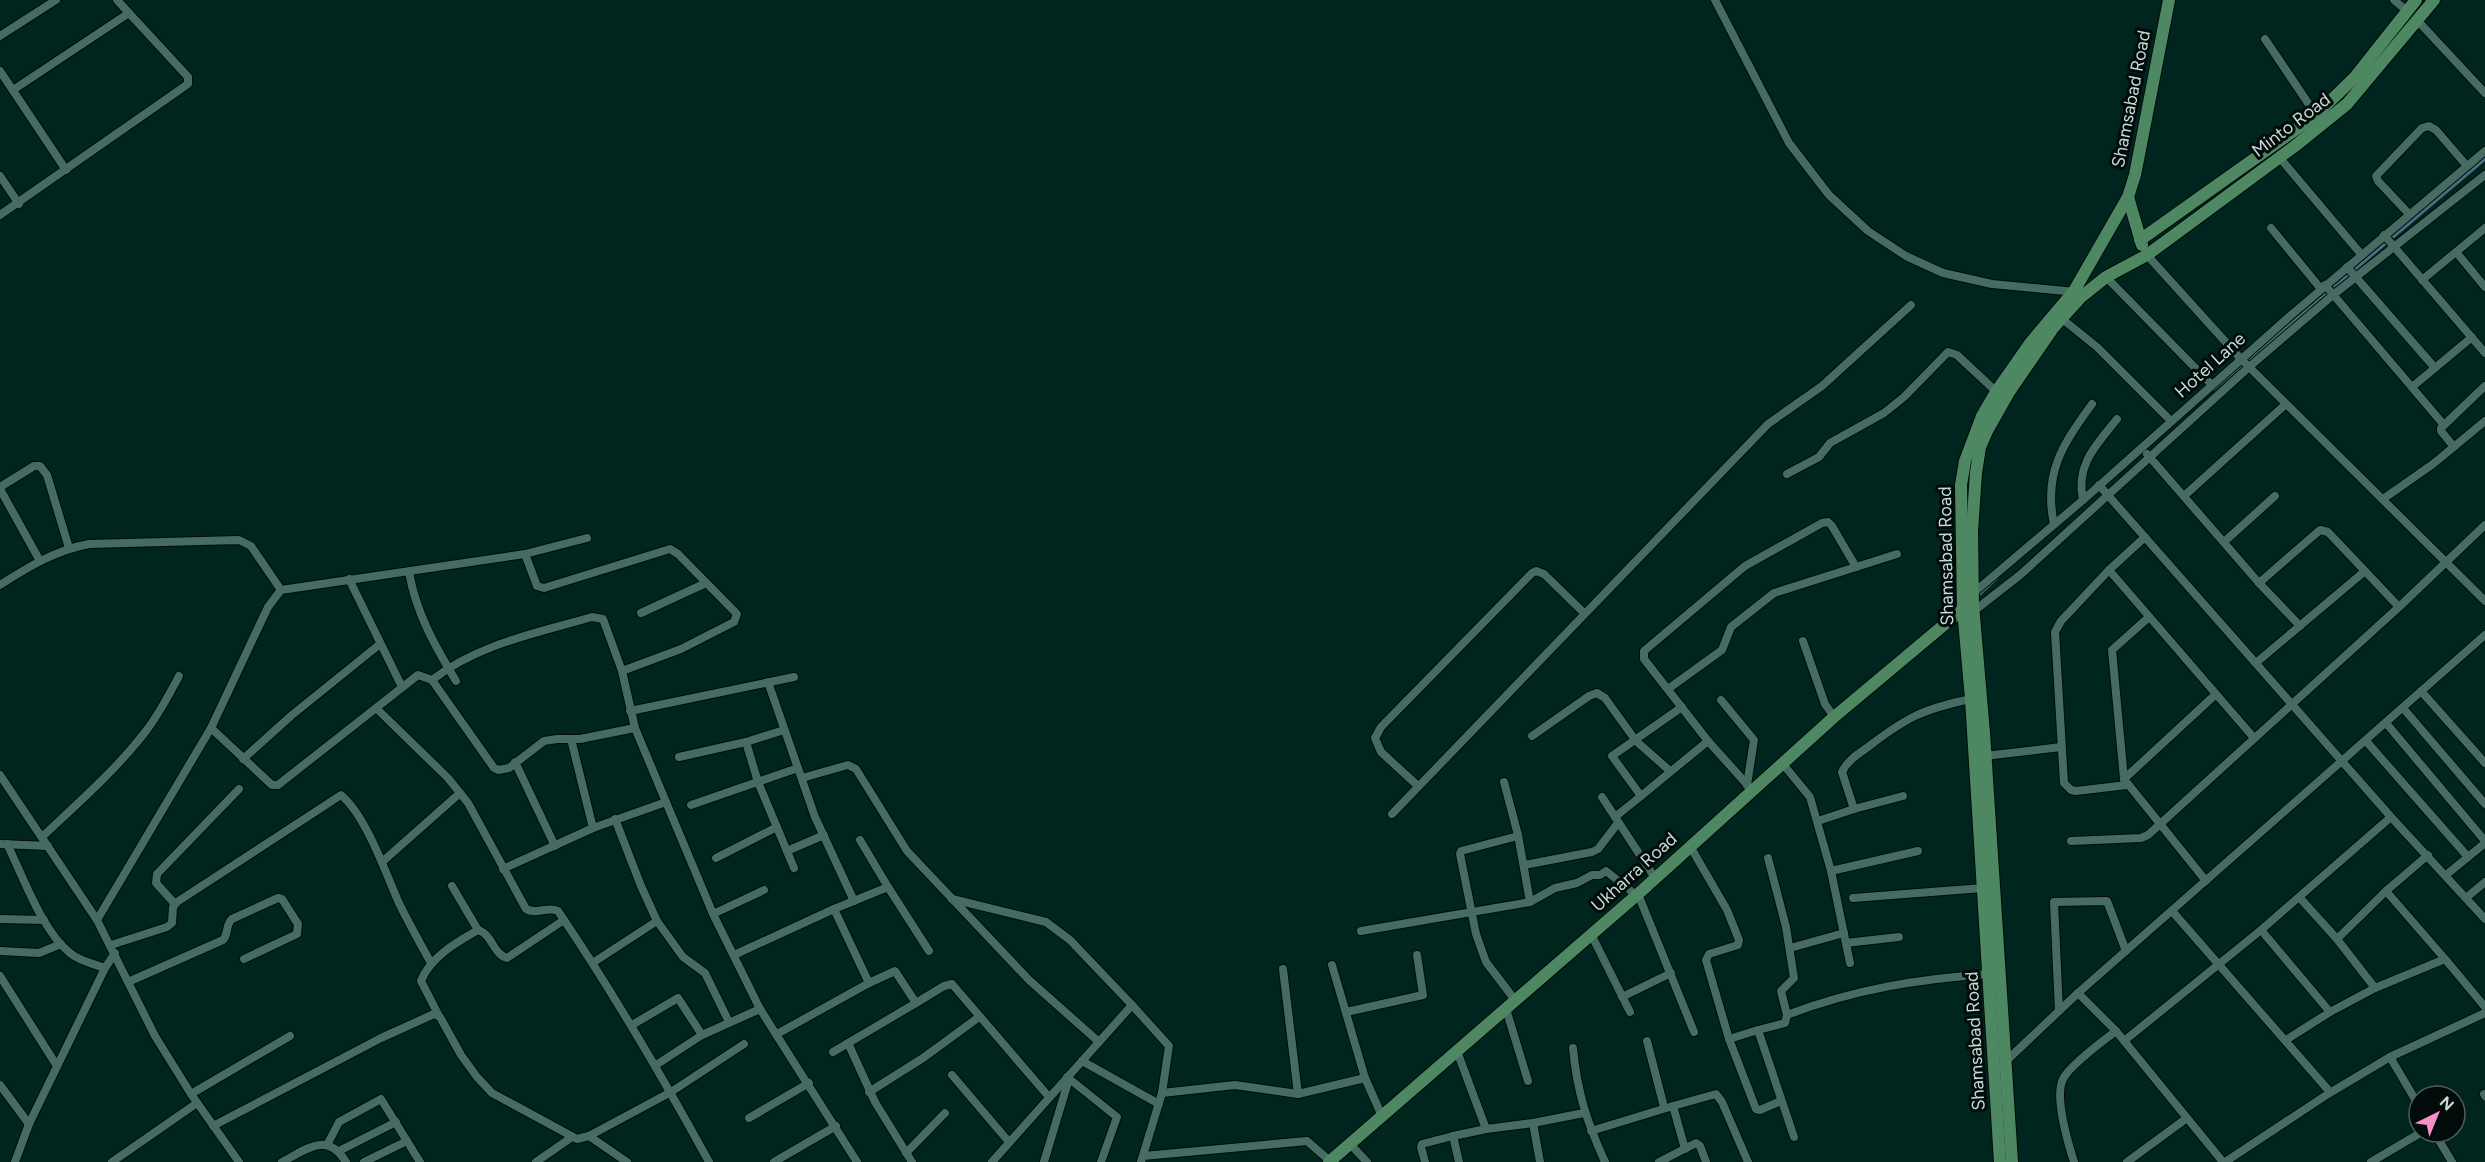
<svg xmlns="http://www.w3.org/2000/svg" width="2485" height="1162" font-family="Figtree,sans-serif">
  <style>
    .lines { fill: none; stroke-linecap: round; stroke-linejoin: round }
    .stream { stroke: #4c6e83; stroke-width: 3 }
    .street-casing { stroke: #000d09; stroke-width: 10 }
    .secondary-casing { stroke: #000d09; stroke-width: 14 }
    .street { stroke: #466b62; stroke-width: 8 }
    .secondary { stroke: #4e8863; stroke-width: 12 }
    .labels { text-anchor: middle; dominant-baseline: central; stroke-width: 6; stroke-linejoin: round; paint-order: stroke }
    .street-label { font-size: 18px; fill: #c7dad5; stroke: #010b09 }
  </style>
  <rect width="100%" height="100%" fill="#00251f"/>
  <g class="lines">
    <!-- stream -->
    <g class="stream">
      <path d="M2214 389 2485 159"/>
      <path d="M1980 594 1997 578"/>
    </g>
    <defs>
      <g id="street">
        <path d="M1715 0 1789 143 1829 195 1868 231 1906 256 1943 273 1992 284 2076 292"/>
        <path d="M2394 0 2407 11"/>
        <path d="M2417 20 2485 93"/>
        <path d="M0 36 56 0"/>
        <path d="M2265 39 2316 115"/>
        <path d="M0 71 66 170"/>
        <path d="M13 90 129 13"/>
        <path d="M2279 157 2361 254"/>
        <path d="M0 176 19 204"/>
        <path d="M2409 214 2378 181 2376 176 2422 128 2429 126 2436 130 2467 166"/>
        <path d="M0 215 188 84V77L117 0"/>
        <path d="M2271 228 2321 289"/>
        <path d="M2384 235 2485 353"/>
        <path d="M2456 252 2485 228"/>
        <path d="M2147 255 2241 359 2485 601"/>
        <path d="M2347 267 2435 368 2472 337"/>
        <path d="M2106 277 2212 385"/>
        <path d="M2422 280 2456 252 2485 287"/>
        <path d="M2325 285 2444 425"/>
        <path d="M2061 318 2097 347 2171 421"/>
        <path d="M2412 387 2435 368"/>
        <path d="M2454 447 2441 431V428L2485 386"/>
        <path d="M2147 454 2259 583"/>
        <path d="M1787 474 1819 457 1830 443 1884 413 1904 397 1948 352 1957 355 2000 395"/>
        <path d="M2099 485 2391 817 2485 919"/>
        <path d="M0 487 34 466H40L47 475 69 548"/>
        <path d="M0 489 40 561"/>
        <path d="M2184 496 2286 404"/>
        <path d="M2383 499 2433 464 2485 421"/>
        <path d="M2083 500C2075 465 2097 444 2117 419"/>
        <path d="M2054 524C2043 473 2063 444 2092 404"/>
        <path d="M2224 542 2275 496"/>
        <path d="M525 554 537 586 544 588 670 549 678 554 737 614 734 622 681 649 622 671"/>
        <path d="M2109 570 2254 738"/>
        <path d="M409 572C416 613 435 646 456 681"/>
        <path d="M349 579 402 687"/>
        <path d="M0 585C28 567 56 550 89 544L239 540 251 546 281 590"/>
        <path d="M1971 595 2083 500 2290 316 2485 151"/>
        <path d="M641 613 706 583"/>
        <path d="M1970 614 2020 575 2249 367 2333 295 2485 175"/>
        <path d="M2300 626 2259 583 2320 530 2328 532 2399 607"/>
        <path d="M1803 641 1825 704 1834 717"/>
        <path d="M2257 662 2365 571"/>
        <path d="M432 680 494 768 498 770 509 768 544 741 557 739H580L635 728"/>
        <path d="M768 682 815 817 854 901"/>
        <path d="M1668 689 1722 650 1731 627 1774 593 1897 554"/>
        <path d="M2421 691 2485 763"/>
        <path d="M1721 700 1754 740 1747 785"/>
        <path d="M376 708 448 778 468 803 526 909C536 915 548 906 558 911 613 992 662 1076 709 1162"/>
        <path d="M2403 708 2485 804"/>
        <path d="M630 711 794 677"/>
        <path d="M2386 723 2485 841"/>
        <path d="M211 728 272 785H278L418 675 432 680C478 644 537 633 592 617L603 619 622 671 635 728 713 914 760 1009 857 1162"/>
        <path d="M1532 736 1589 696 1597 693 1605 698 1636 741 1670 771"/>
        <path d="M571 739 593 828"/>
        <path d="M2366 741 2468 857"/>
        <path d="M746 742 758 782 794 868"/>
        <path d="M1985 756 2061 747"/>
        <path d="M679 757 746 742 784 730"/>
        <path d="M243 759 292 715 380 644"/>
        <path d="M515 762 555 846"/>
        <path d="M1782 763 1810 797 1831 871 1850 963"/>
        <path d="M0 775 97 920 155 1036 191 1094 239 1162"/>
        <path d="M802 778 848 765 856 769 907 851 1029 980 1099 1042"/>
        <path d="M2124 779 2112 650 2149 617"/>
        <path d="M2127 785 2076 791 2071 790 2064 783 2055 632 2061 621 2109 570 2145 537"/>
        <path d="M1418 786 1381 752 1375 738 1381 727 1532 573 1536 571 1544 574 1584 613"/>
        <path d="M1752 790 1708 741 1644 659V651L1745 566 1822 523 1828 522 1832 526 1856 567"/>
        <path d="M1641 796 1708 741"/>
        <path d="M1602 797 1655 878"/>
        <path d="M691 805 798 768"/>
        <path d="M1854 809 1903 796"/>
        <path d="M1392 814 1768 424 1822 386 1911 305"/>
        <path d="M1615 817 1641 796 1612 756 1682 707"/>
        <path d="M615 819 641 886 657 921 683 957 705 973 729 1022"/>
        <path d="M1818 821 1854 809 1842 772C1847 761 1858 754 1868 747 1907 717 1923 709 1971 699"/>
        <path d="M42 837C78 803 116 770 146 731 159 714 169 695 179 676"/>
        <path d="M860 840 888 887"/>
        <path d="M2071 841 2141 838 2148 835 2399 607 2485 525"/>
        <path d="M0 844 48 846"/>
        <path d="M7 844C23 876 42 931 70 953 79 961 94 964 105 968"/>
        <path d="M1690 846 1727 910 1739 940 1738 945 1709 954 1706 960 1729 1039 1756 1109 1760 1110 1781 1101"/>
        <path d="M787 851 824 835"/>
        <path d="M716 858 777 827"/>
        <path d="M382 862 460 793"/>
        <path d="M1524 865 1592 852 1598 849 1618 823"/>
        <path d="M503 869 593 828 666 802"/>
        <path d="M1831 871 1918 851"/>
        <path d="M2446 875 2485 843"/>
        <path d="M2206 881 2124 779 2215 695"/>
        <path d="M452 886 478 930"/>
        <path d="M2386 891 2428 855"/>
        <path d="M1638 894 1694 1032"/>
        <path d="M1853 898 1983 888"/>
        <path d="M2300 898 2337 939 2375 988 2445 959 2485 1007"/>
        <path d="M2466 898 2485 882"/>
        <path d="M952 899 1046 922 1070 940 1132 1005 1169 1046 1162 1093 1141 1162"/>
        <path d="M1530 902 1555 888 1577 883 1592 875H1600L1606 871 1636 895"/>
        <path d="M175 904 156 883 157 874 239 789"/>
        <path d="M2172 911 2330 1092"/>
        <path d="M713 914 764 890"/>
        <path d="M0 919 44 920"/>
        <path d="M97 920 211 728 268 607 281 590 525 554 587 538"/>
        <path d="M2261 930 2391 817"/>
        <path d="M1361 931 1530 902 1518 835 1504 782"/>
        <path d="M1591 934 1630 1012"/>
        <path d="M2337 939 2386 891 2445 959"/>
        <path d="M1846 943 1899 937"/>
        <path d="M111 945 167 927 172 923 173 907 177 902 341 795C366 816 385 871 398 901 408 922 420 943 431 963"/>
        <path d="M1790 948 1844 933"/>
        <path d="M0 951 39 953 61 944"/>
        <path d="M929 951 888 887 834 909 869 983 895 971 916 1003 944 986 952 984 1049 1097"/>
        <path d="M734 955 834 909"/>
        <path d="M594 962 657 921"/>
        <path d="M1332 965 1365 1078 1382 1116"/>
        <path d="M1283 969 1298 1094"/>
        <path d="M0 976 57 1066"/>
        <path d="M128 982 223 940C229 934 225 925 232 919L278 898 282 899 298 924 297 934 244 959"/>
        <path d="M2078 993 2116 1031 2223 1162"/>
        <path d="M1622 997 1671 973"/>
        <path d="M1515 1000 1486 962 1476 934 1460 854 1461 851 1518 836"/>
        <path d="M1506 1009 1528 1081"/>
        <path d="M2059 1011 2054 902 2107 901 2126 951"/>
        <path d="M1346 1012 1423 995 1417 955"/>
        <path d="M2330 1012 2375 988"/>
        <path d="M438 1014 421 981C430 957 457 942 478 930 492 934 493 954 507 958L564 920"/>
        <path d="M1787 1015C1855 989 1918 979 1989 974"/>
        <path d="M632 1025 678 998 702 1035"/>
        <path d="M1758 1030 1785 1023 1787 1015 1781 991 1794 978 1786 927 1768 858"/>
        <path d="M777 1034 869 983"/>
        <path d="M1729 1039 1758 1030 1794 1137"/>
        <path d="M1647 1041 1664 1107"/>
        <path d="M2124 1041 2261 930 2330 1012 2286 1040"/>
        <path d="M848 1043 875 1102 912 1162"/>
        <path d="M1573 1048C1577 1092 1587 1122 1605 1162"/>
        <path d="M1457 1051 1486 1129 1533 1123 1540 1162"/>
        <path d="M833 1052 916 1003"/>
        <path d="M2390 1057 2419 1106"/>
        <path d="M1082 1061 1159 1104"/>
        <path d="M2004 1063 2078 993 2485 635"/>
        <path d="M656 1065 702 1035 760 1009"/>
        <path d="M952 1075 1009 1142"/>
        <path d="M1067 1077 1117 1117 1101 1162"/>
        <path d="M0 1085 29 1124"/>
        <path d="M869 1092 923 1058 979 1017"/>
        <path d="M1162 1093 1235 1085 1298 1094 1365 1078"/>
        <path d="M191 1094 290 1036"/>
        <path d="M2484 1094 2485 1096"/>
        <path d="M1673 1106 1716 1094 1722 1102 1748 1162"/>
        <path d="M749 1118 809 1083"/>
        <path d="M1533 1123 1584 1113"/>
        <path d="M213 1126 381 1038 434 1014 440 1017 461 1055 477 1077 492 1093 577 1139 589 1136 671 1092 744 1044"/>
        <path d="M1591 1131 1673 1106 1685 1149"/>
        <path d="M2434 1132 2452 1162"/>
        <path d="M589 1136 627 1162"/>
        <path d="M1350 1144 1367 1162"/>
        <path d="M327 1145 339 1122 381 1099 420 1162"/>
        <path d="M339 1151 396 1122"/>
        <path d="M906 1153 945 1113"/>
        <path d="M1143 1156 1307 1141 1330 1161"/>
        <path d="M15 1162 29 1124 105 968 115 953"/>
        <path d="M112 1162 197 1103"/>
        <path d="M282 1162C307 1149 327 1131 346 1162"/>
        <path d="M364 1162 407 1141"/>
        <path d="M536 1162 572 1137"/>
        <path d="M774 1162 836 1126"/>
        <path d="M992 1162 1132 1005"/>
        <path d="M1044 1162 1069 1079"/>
        <path d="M1425 1162 1421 1147 1422 1144 1453 1136"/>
        <path d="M1459 1162 1453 1136 1486 1129"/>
        <path d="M1659 1162 1696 1143 1700 1146 1706 1162"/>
        <path d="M2074 1162C2068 1143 2054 1097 2063 1079 2069 1066 2104 1040 2116 1031"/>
        <path d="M2127 1162 2187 1118"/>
        <path d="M2225 1162 2328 1094 2390 1057 2485 1013"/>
        <path d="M2371 1162 2422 1132"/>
      </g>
      <g id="secondary">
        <path d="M2128 197 2142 245"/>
        <path d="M2140 240 2316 115 2355 77 2416 0"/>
        <path d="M1329 1162 1638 894 1834 717 1963 609"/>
        <path d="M2000 1162 1971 699 1963 609 1961 485 1965 461 1982 416 1996 392 2031 342 2074 291 2128 197 2135 175 2169 0"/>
        <path d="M2012 1162 1984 733 1973 605 1972 531 1976 473 1980 447 1987 431 2009 392 2053 328 2081 297 2106 277 2147 255 2295 146 2347 104 2434 0"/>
      </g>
    </defs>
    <!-- street casing -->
    <use href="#street" class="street-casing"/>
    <!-- secondary casing -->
    <use href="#secondary" class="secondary-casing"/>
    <!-- street -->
    <use href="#street" class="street"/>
    <!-- secondary -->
    <use href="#secondary" class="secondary"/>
  </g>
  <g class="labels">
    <!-- street labels -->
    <g class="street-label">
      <text transform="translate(2131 99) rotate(-79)">Shamsabad Road</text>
      <text transform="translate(2291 125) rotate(-37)">Minto Road</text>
      <text transform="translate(2210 365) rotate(-42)">Hotel Lane</text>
      <text transform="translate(1946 556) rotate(-91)">Shamsabad Road</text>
      <text transform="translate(1634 872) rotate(-42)">Ukharra Road</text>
      <text transform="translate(1975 1041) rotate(-93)">Shamsabad Road</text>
    </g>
  </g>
  <!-- north arrow -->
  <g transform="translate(2437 1114) rotate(43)"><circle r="28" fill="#010b09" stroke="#505e5b" stroke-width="1.5"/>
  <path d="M0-4.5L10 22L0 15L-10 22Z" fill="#f98fc9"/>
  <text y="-9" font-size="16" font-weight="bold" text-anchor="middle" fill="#c7dad5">N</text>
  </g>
</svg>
